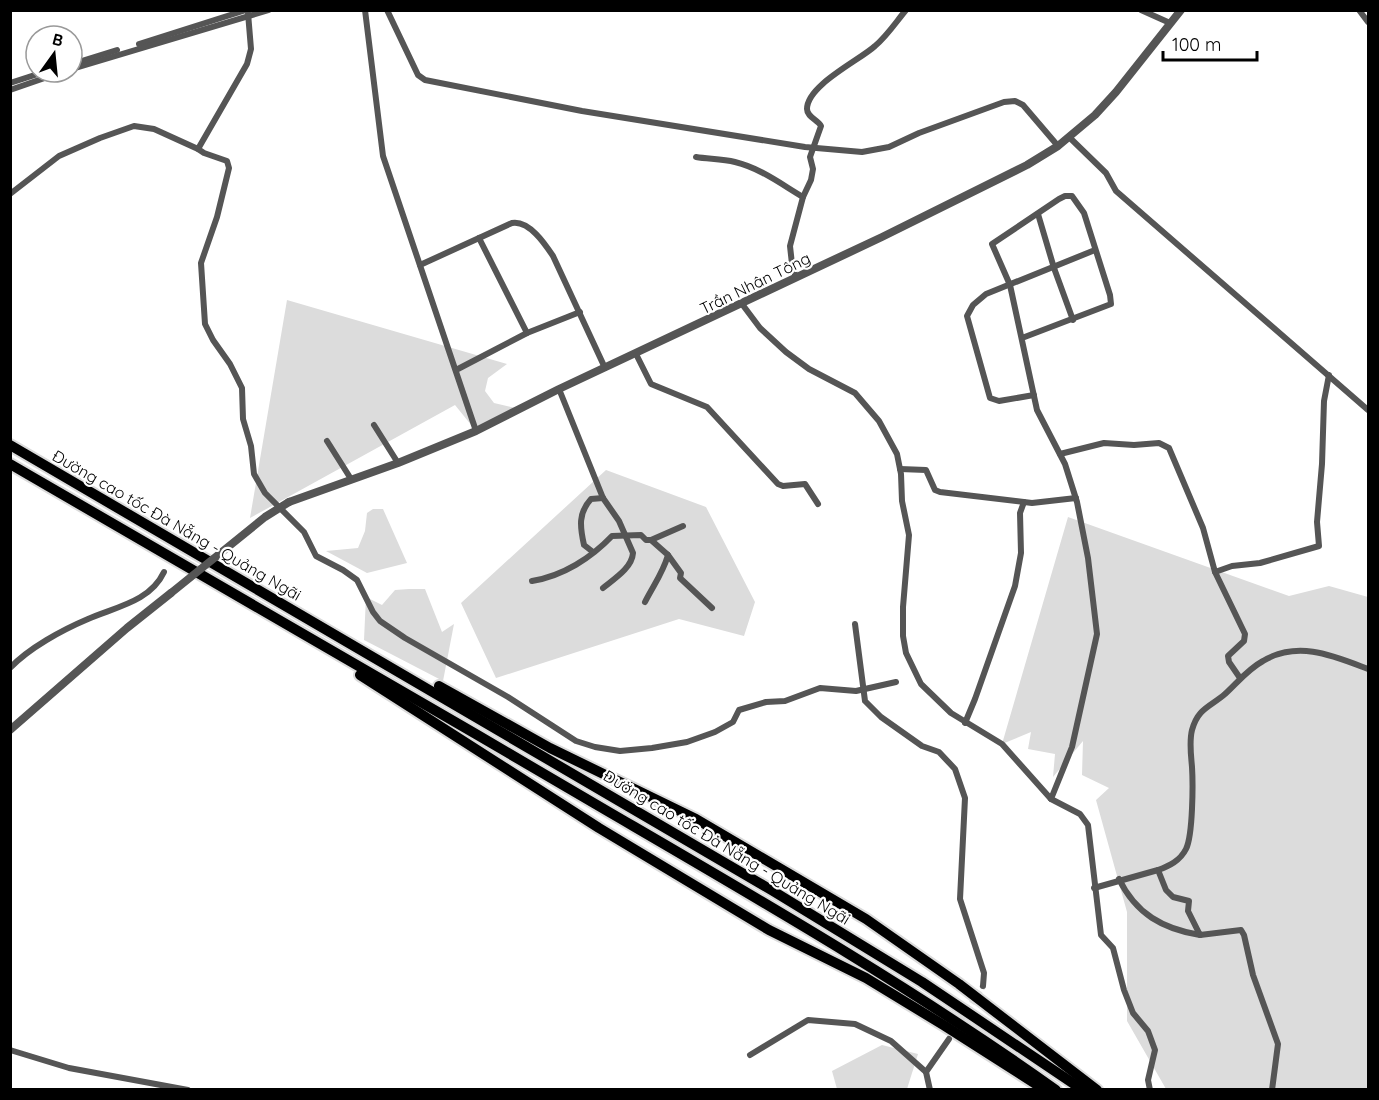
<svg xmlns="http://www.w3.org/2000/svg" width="1379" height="1100" font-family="Quicksand,sans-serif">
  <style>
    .green { fill: #dcdcdc }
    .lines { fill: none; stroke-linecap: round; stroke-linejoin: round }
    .minor-tunnel { stroke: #d9d9d9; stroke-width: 6; stroke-dasharray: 6 3; stroke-linecap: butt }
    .motorway-casing { stroke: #dbdbdb; stroke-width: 14 }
    .minor { stroke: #555; stroke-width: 6 }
    .tertiary { stroke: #555; stroke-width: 8 }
    .motorway { stroke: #000; stroke-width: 10 }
    .tertiary-bridge { stroke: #555; stroke-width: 8 }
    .labels { text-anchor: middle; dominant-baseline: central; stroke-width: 4.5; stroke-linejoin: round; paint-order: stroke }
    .street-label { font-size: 16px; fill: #000; stroke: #fff }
  </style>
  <rect width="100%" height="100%" fill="#fff"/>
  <!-- green -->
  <g class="green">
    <path d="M287 300 507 364 488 378 485 391 494 403 515 408 476 431 455 405 250 518Z"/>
    <path d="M606 470 706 507 755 602 744 636 679 619 496 678 461 603Z"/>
    <path d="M373 509H383L407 563 367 573 326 551 358 548 365 531 367 513Z"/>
    <path d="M1068 517 1289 596 1329 586 1368 597V1089H1166L1127 1021V912L1096 800 1109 788 1082 775 1083 741 1053 777 1055 754 1028 749 1031 732 1002 744Z"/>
    <path d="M409 589H425L442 632 454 624 443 681 364 640 366 597 382 605 395 590Z"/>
    <path d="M882 1045 918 1054 907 1089H837L832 1071Z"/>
  </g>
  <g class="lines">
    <!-- minor-tunnel -->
    <path class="minor-tunnel" d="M957 1026 983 986"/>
    <defs>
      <g id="motorway">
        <path d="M10 445 773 891 922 982 1083 1090"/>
        <path d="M10 464C210 580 410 695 609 812 760 900 913 988 1056 1090"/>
        <path d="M360 675 599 828 769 930 866 978 945 1026 1042 1088"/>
        <path d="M439 686 550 748 696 819 866 919 959 984 1097 1090"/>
      </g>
    </defs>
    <!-- motorway casing -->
    <use href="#motorway" class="motorway-casing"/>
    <!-- minor -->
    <g class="minor">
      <path d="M365 10 383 156 476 431"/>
      <path d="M387 10 418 75 425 80 582 111 805 147 862 152 889 147 919 133 1004 102 1015 101 1023 105 1058 146"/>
      <path d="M1141 10 1170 23"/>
      <path d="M1359 10 1368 22"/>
      <path d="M139 44 246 10"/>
      <path d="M72 64 117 50"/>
      <path d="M72 69 269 10"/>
      <path d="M10 83 44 72"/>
      <path d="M10 90 62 72"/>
      <path d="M1069 137 1106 173 1116 191 1368 410"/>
      <path d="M198 149 247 64 251 49 248 13"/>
      <path d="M696 157C708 159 722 159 735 162 760 168 781 184 803 197"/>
      <path d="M10 194 59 156 100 138 134 126 154 129 198 149 204 153 227 161 229 168 217 217 201 263 205 324 213 340 230 364 242 388 243 419 251 446 254 474 265 493 304 532 316 556 343 570 357 580 373 612 380 621 405 638 508 697 576 741 595 747 620 751 652 748 687 742 715 732 733 722 739 710 766 702 785 701 820 688 856 691 896 682"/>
      <path d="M1038 214 1054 268 1073 320"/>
      <path d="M479 238 527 333"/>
      <path d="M420 265 512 223C529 220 545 244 553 256L605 368"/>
      <path d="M796 278 792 264 790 246 803 197 811 180 813 169 810 157 821 126C818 120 807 117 807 109 807 85 860 60 875 46 887 36 896 22 906 10"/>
      <path d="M742 304 760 328 786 352 809 369 855 393 879 421 897 454 901 474 902 501 909 535 903 607V636L906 653 921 684 951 713 1002 744 1051 799 1080 814 1088 825 1101 935 1113 948 1124 990 1133 1013 1148 1031 1155 1050 1148 1080 1150 1090"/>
      <path d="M1022 338 1111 304 1110 295 1084 213 1072 196H1065L1059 199 992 244 1010 285 1037 410 1065 464 1077 502 1088 558 1097 634 1072 747 1051 799"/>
      <path d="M636 354 651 384 707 407 778 484 783 486 805 484 818 504"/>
      <path d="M456 370 527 333 580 312"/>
      <path d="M559 389 603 498 619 521 633 553C632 568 614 579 603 588"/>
      <path d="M1034 395 999 401 990 398 967 316 973 305 986 294 1095 250"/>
      <path d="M374 425 398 463"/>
      <path d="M327 441 351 479"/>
      <path d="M1060 454 1104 443 1134 445 1159 443 1169 448 1203 528 1215 572 1245 634 1244 641 1228 656 1229 662 1240 678"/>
      <path d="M900 469 926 470 935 490 940 492 1032 503 1076 498"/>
      <path d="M651 540 683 526"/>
      <path d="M593 552 584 545C580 527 578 513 591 499L603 498"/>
      <path d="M668 555 681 573 680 578 712 608"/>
      <path d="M1215 572 1232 566 1260 563 1319 546 1317 522 1322 464 1324 401 1329 375"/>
      <path d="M532 581C563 576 591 558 612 536L641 535 646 540H651L668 555C663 573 653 586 645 602"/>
      <path d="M855 624 865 701 881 717 922 746 939 752 955 769 965 798 960 899 984 973 983 986"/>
      <path d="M10 668C29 648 62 630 88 619 115 607 150 602 164 572"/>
      <path d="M965 723 975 699 1015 586 1021 553 1020 513 1024 502"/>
      <path d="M1158 870C1169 866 1180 861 1186 849 1193 835 1193 783 1192 767 1191 755 1189 742 1192 730 1198 708 1210 707 1225 694 1237 683 1248 669 1263 661 1298 640 1334 656 1368 669"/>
      <path d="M1119 879C1136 914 1163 929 1200 935"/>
      <path d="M1094 888 1158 870 1166 890 1173 897 1189 901 1188 911 1200 935 1241 930 1244 935 1253 975 1278 1044 1272 1090"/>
      <path d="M10 1050 69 1068 188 1090"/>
      <path d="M750 1055 808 1020 855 1024 891 1041 926 1072"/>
      <path d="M930 1090 926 1072 949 1039"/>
    </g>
    <!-- tertiary -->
    <g class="tertiary">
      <path d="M289 502 398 463 476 431 559 389 882 237 1027 165 1058 146 1095 115 1116 92 1181 10"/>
      <path d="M10 730 127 628 171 593"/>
    </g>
    <!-- motorway -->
    <use href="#motorway" class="motorway"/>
    <!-- tertiary-bridge -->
    <path class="tertiary-bridge" d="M171 593 265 517 289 502"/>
  </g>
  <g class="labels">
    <!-- street labels -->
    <g class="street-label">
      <text transform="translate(755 283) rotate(-26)">Trần Nhân Tông</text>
      <text transform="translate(177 525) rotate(30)">Đường cao tốc Đà Nẵng - Quảng Ngãi</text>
      <text transform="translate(727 847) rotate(31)">Đường cao tốc Đà Nẵng - Quảng Ngãi</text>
    </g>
  </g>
  <!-- border -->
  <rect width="1379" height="1100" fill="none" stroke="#000000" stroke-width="24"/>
  <!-- north arrow -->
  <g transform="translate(54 54) rotate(15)"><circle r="28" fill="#ffffff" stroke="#999999" stroke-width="1.5"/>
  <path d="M0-4.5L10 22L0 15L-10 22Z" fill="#000000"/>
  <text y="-9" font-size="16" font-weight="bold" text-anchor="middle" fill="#000000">B</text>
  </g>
  <!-- scale -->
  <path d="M1163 51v9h94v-9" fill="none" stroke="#000000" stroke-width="3"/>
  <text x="1172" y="51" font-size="18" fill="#000000" stroke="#ffffff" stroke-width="4.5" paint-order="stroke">100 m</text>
</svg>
